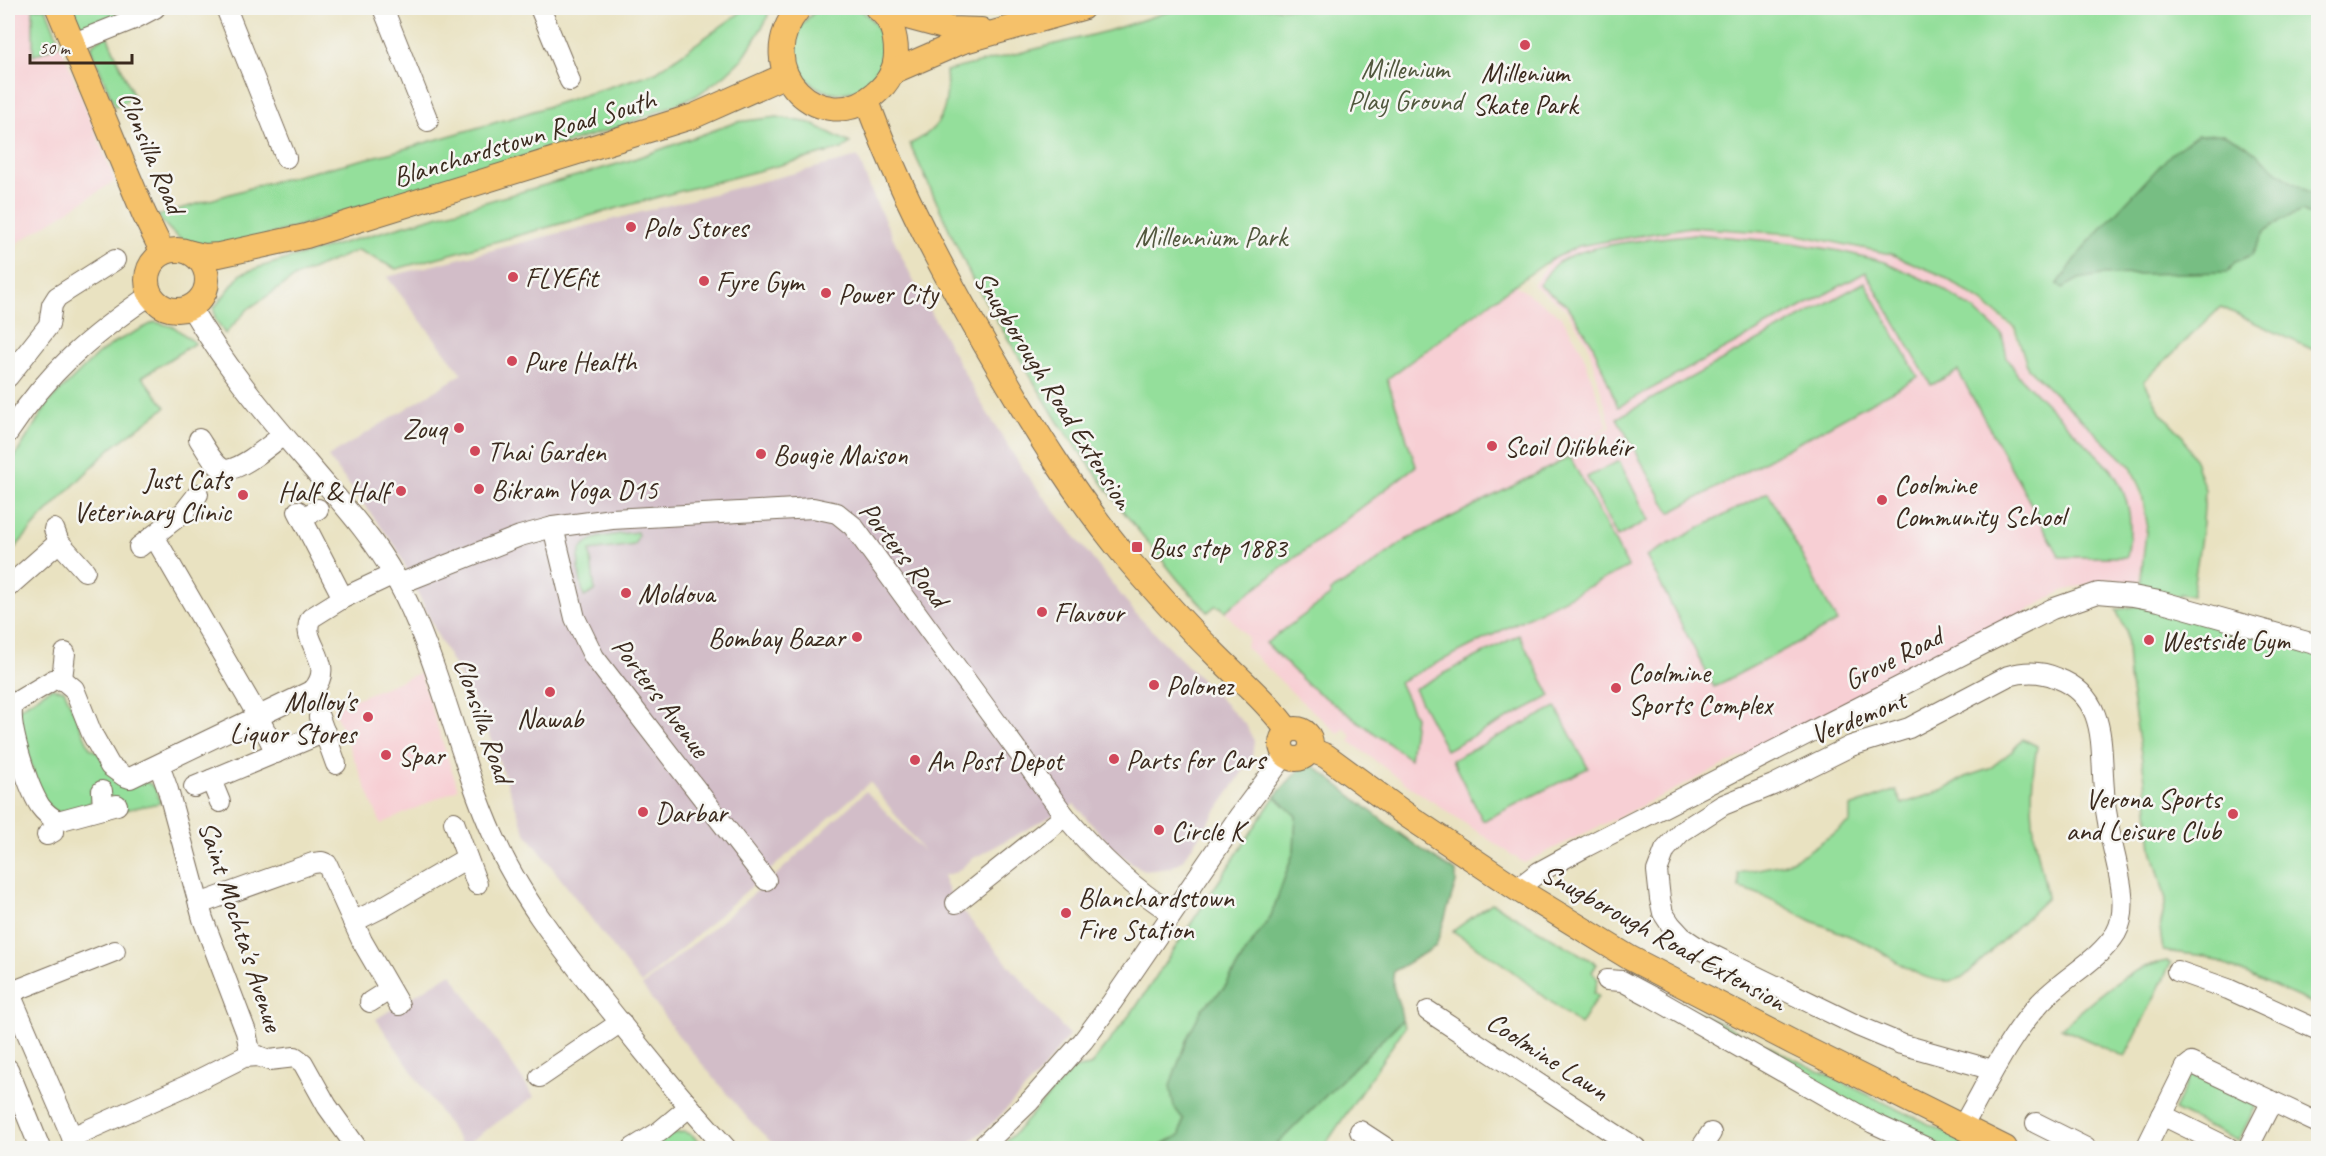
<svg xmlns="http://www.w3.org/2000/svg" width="2326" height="1156" font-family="Caveat,sans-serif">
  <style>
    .built { fill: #f7cfd4 }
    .industrial { fill: #d2bdc8 }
    .green { fill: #94df9b; stroke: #68845c; stroke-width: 1.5 }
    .forest { fill: #77be83; stroke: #597450; stroke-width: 1.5 }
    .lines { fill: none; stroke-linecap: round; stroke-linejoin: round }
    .minor-casing { stroke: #786a57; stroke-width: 22 }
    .major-casing { stroke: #786a57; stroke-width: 26 }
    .minor { stroke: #fff; stroke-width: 20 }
    .major { stroke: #f5c16b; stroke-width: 24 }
    .poi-dot { fill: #d1495b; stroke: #f6f6f2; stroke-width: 2 }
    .labels { text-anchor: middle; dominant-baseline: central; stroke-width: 5; stroke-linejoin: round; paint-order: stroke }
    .park-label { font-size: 28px; fill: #51573d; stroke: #f6f6f2 }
    .poi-label { font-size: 28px; fill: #3b2a1e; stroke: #f6f6f2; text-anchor: start }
    .street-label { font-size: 28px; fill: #3b2a1e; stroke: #f6f6f2 }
  </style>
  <rect width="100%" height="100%" fill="#f6f6f2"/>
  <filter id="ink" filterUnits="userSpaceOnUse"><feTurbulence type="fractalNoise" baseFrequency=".0167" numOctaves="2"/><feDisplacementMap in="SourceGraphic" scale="12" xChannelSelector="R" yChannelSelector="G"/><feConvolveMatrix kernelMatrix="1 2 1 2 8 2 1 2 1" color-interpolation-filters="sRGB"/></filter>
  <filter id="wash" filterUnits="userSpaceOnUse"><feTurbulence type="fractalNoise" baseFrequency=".008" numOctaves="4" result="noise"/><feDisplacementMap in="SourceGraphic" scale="24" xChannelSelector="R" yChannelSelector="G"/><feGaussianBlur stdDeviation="1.35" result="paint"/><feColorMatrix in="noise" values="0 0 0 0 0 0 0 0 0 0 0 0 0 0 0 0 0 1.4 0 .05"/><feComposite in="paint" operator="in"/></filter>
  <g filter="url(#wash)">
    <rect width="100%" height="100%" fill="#e9e2c1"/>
    <!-- built -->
    <g class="built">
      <path d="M8 8H46L115 181 8 249Z"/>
      <path d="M1691 228 1795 236 1891 255 1940 276 1981 303 2013 329 2027 369 2088 425 2130 468 2140 494 2146 524 2139 583 2108 579 2062 591 1885 693 1739 758 1524 863 1409 786 1349 741 1352 736 1344 728 1339 734 1299 699 1246 647 1248 638 1225 612 1416 466 1388 379 1515 285 1561 316 1581 348 1608 426 1582 442 1611 427 1588 344 1566 309 1533 285 1550 261 1579 246Z"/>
      <path d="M420 673 458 789 381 824 333 708Z"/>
    </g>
    <!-- industrial -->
    <g class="industrial">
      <path d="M858 157 874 198 915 284 980 401 1025 473 1136 614 1246 725 1254 741 1252 757 1238 779 1182 861 1170 868 1145 871 1130 862 1110 845 1074 804 972 859 957 872 943 876 953 900 1069 1035 1040 1073 996 1120 963 1148H777L749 1120 677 1034 642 986 774 877 866 791 924 852 870 782 641 984 525 832 483 718 438 636 396 547 328 457 462 374 387 277Z"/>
      <path d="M451 973 534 1097 463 1146 376 1019Z"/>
    </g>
    <!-- green -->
    <g class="green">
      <circle cx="839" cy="49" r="44"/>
      <path d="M33 8H46L60 44 33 56Z"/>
      <path d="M67 8H138L87 28 76 24Z"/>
      <path d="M747 8H770L766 21 743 58 725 75 696 96 622 126 221 250C183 245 183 244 157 216L263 184 393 152 518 116 656 72Z"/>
      <path d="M1180 8H2318V352L2221 307 2144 381 2161 413 2182 435 2196 463 2205 490 2203 523 2192 596 2180 594 2179 596 2140 587 2147 523 2142 494 2131 467 2028 368 2015 328 1981 301 1941 275 1891 254 1795 234 1690 227 1579 246 1549 261 1514 285 1387 379 1416 466 1225 611 1221 607 1215 606 1208 612 1179 581 1126 515 1058 422 972 279 910 144C944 128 949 107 946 71L1108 31Z"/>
      <path d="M107 35 134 97 115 107 91 49 93 44Z"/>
      <path d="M777 117 810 123 850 143 842 149 658 197 396 269 358 250 297 276 248 309 225 334 215 319 214 308 241 274 260 267 628 161 737 122Z"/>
      <path d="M1695 234 1793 243 1840 251 1885 262 1938 286 1974 310 2002 335 2007 357 2017 374 2111 469C2131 499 2133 522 2127 557H2060L1958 371 1931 385 1866 272 1618 407 1592 343 1568 306 1539 285C1545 278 1550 268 1557 263 1587 242 1658 239 1695 234Z"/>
      <path d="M1865 282 1918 377 1670 513 1617 418Z"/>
      <path d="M155 322 174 327 195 343 142 377 166 407 111 448 42 517 8 556V468L48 403 98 354 117 341Z"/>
      <path d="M1570 457 1628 567 1399 682 1415 717 1410 759 1308 685 1266 643 1331 595 1330 591 1355 577 1406 540Z"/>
      <path d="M1619 461 1649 520 1617 537 1587 477Z"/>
      <path d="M1768 492 1837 622 1714 687 1646 556Z"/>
      <path d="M637 532 638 536 634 545 590 551 595 591 584 597C570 537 582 539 637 532Z"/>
      <path d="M2141 605 2318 654V1006L2206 956 2163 951 2160 928 2166 900 2152 849 2145 779 2129 678 2126 630 2116 610Z"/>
      <path d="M1519 635 1551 696 1446 750 1414 689Z"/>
      <path d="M51 688 64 690 90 748 143 781C155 784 157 791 160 803L125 810 121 801H114L103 786 90 790 92 797 90 804C82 806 67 813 58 812 36 809 23 729 18 709Z"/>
      <path d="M1556 707 1588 768 1483 821 1452 760Z"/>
      <path d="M2023 739 2037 746C2031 779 2030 811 2036 844 2039 862 2045 880 2047 898L1965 976C1960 978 1953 981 1948 981 1919 982 1893 957 1869 945 1850 935 1830 929 1810 920 1787 908 1765 894 1739 888L1738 873 1783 864 1804 854 1850 822V807L1896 790 1902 804 1944 790 1965 777 1989 769 2012 751Z"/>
      <path d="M1275 796 1296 816 1294 851 1271 916 1247 950 1225 987 1202 1009 1174 1107 1184 1119 1180 1135 1162 1144 1160 1148H999L1015 1133 1073 1069 1090 1066 1138 1004Z"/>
      <path d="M1492 903 1597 964 1592 972 1598 979 1594 993 1598 996 1580 1025 1507 967 1453 931Z"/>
      <path d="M2167 961 2171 963 2125 1057 2061 1028C2092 1002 2126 967 2167 961Z"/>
      <path d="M1633 981 1978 1148H1946L1883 1120Z"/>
      <path d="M1402 1020 1405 1027 1323 1148H1273Z"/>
      <path d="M2191 1074 2256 1106 2238 1141 2174 1110Z"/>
      <path d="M684 1132 692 1135 704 1148H644L666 1135Z"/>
    </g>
    <!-- forest -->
    <g class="forest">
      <path d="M2223 134 2246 145 2288 180 2318 197V219L2302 211 2283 219 2265 231 2252 255 2235 262 2228 272 2101 275 2079 279 2063 288 2057 285 2085 246 2171 154 2197 135Z"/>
      <path d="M1307 761C1356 798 1403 840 1456 872V883L1436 946 1394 971C1389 991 1401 999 1402 1020L1273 1148H1160L1162 1145 1180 1135 1183 1119 1174 1107 1170 1086 1187 1038 1202 1009 1225 987 1247 950 1271 916 1294 851 1296 816 1275 796Z"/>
    </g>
  </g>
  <g filter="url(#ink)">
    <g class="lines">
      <defs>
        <g id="minor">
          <path d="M226 8 286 158"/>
          <path d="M383 8 428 121"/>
          <path d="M540 8 570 81"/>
          <path d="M74 43 134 19 155 8"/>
          <path d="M191 308C223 363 264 413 306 461 337 498 372 535 395 577 440 659 456 752 494 837 520 897 563 950 603 1001 643 1051 683 1101 726 1148"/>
          <path d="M8 377 49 325 52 305 57 297 115 260"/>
          <path d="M8 433C49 371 89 337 150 295"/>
          <path d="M199 439C205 448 213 464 223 469 235 475 273 443 283 435"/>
          <path d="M298 511 343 598"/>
          <path d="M302 519 318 509"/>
          <path d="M553 527 575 618 594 657 766 880"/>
          <path d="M54 529 59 542 85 571"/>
          <path d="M154 536 258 716 276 753"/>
          <path d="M139 547 184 512 198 494"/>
          <path d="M399 584 520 536 553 527 612 519 813 508 837 513 853 526 1065 816C1096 853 1130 887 1172 913"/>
          <path d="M8 587 59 542"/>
          <path d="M62 679 65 653"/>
          <path d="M319 717 336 764"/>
          <path d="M159 765 168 790 203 919 246 1032 251 1056"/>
          <path d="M211 780 220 802"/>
          <path d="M194 787 325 732"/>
          <path d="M102 791 103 809"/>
          <path d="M117 805 58 821C50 817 45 813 40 806 28 787 7 725 13 704L53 680 62 679 74 689 92 734 110 766 124 776 130 778 313 690C338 662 298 642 311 618L343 598 394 574"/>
          <path d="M454 822 477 884"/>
          <path d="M47 835 53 832 54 819"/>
          <path d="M1517 889 1539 872 1587 846 2052 609 2098 593 2133 596 2159 601 2318 645"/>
          <path d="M956 903 1065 816"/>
          <path d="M199 904 313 863 322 862 327 864 362 941 399 1005"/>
          <path d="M353 922 383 907 467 858"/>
          <path d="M2177 971 2228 989 2318 1030"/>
          <path d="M1607 980 1622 981 1652 997 1873 1123 1927 1148"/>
          <path d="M8 989 72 1137 75 1148"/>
          <path d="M9 993 115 951"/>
          <path d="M370 1002 389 990"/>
          <path d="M1428 1011 1636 1148"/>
          <path d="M8 1069 40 1148"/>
          <path d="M540 1077 621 1022"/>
          <path d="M2162 1115 2229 1148"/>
          <path d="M2036 1123 2086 1148"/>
          <path d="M1962 1127C1986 1086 2007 1039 2039 1004 2061 979 2099 961 2116 933 2133 903 2112 855 2108 822 2106 811 2104 801 2104 790 2100 746 2108 697 2057 678 2041 671 2025 671 2008 676L1909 728 1851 746 1773 785 1723 805 1681 832 1665 850 1657 871 1660 899 1663 913 1671 925 1682 937 1700 949 1858 1026 1901 1044 1993 1070"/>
          <path d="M1360 1131 1386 1148"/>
          <path d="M72 1137 186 1086 244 1057 258 1056 269 1060 295 1057 303 1063 327 1106 357 1148"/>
          <path d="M633 1148 659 1132 689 1107"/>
          <path d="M981 1148 1030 1101 1083 1041 1112 1002 1240 815 1285 755"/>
          <path d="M1701 1148 1711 1133"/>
          <path d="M2146 1148 2186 1067 2191 1063 2318 1123"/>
          <path d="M2248 1148 2272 1101"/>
        </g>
        <g id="major">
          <path d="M58 8 144 214 163 253"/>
          <path d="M799 8C747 71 823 140 876 93 888 83 896 69 896 53 896 36 891 18 877 8"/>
          <path d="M881 10 951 29 981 30"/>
          <path d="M892 72 961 42 1082 8"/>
          <path d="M867 101C899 190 945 276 993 358 1034 429 1077 499 1130 562 1156 592 1182 622 1210 649 1236 676 1267 701 1288 731"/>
          <circle cx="177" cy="280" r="30"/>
          <path d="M191 253 204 256 219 255 306 236 694 116 786 75"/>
          <circle cx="1296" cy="744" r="15"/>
          <path d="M1311 750 1326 756 1408 816 1517 889 1630 958 1794 1043 2005 1148"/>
        </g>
      </defs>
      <!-- minor casing -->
      <use href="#minor" class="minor-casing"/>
      <!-- major casing -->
      <use href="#major" class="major-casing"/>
      <!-- minor -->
      <use href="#minor" class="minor"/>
      <!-- major -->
      <use href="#major" class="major"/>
    </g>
  </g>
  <!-- markers -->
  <g class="poi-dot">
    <circle cx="1525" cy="45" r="6"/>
    <circle cx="631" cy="227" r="6"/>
    <circle cx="513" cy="277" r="6"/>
    <circle cx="704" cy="281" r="6"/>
    <circle cx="826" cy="293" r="6"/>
    <circle cx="512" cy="361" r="6"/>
    <circle cx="459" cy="428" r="6"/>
    <circle cx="1492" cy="446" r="6"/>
    <circle cx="475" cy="451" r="6"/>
    <circle cx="761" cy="454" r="6"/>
    <circle cx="479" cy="489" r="6"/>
    <circle cx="401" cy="491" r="6"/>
    <circle cx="243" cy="495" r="6"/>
    <circle cx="1882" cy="500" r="6"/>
    <rect x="1131" y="541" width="12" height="12" rx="3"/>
    <circle cx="626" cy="593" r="6"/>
    <circle cx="1042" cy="612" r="6"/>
    <circle cx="857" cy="637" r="6"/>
    <circle cx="2149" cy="640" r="6"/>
    <circle cx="1154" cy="685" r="6"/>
    <circle cx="1616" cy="688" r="6"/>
    <circle cx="550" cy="692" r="6"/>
    <circle cx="368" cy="717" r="6"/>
    <circle cx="386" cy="755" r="6"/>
    <circle cx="1114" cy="759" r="6"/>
    <circle cx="915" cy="760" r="6"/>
    <circle cx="643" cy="812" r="6"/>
    <circle cx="2233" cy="814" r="6"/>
    <circle cx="1159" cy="830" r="6"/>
    <circle cx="1066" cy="913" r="6"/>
  </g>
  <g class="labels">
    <!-- park labels -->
    <g class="park-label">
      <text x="1405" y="68">Millenium<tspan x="1405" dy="32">Play Ground</tspan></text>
      <text x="1211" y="236">Millennium Park</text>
    </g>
    <!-- poi labels -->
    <g class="poi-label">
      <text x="1525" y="72" text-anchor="middle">Millenium<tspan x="1525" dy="32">Skate Park</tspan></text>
      <text x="643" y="227">Polo Stores</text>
      <text x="525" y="277">FLYEfit</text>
      <text x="716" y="281">Fyre Gym</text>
      <text x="838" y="293">Power City</text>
      <text x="524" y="361">Pure Health</text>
      <text x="447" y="428" text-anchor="end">Zouq</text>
      <text x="1504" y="446">Scoil Oilibhéir</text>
      <text x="487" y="451">Thai Garden</text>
      <text x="773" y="454">Bougie Maison</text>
      <text x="231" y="479" text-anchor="end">Just Cats<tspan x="231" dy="32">Veterinary Clinic</tspan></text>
      <text x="1894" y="484">Coolmine<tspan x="1894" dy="32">Community School</tspan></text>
      <text x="491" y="489">Bikram Yoga D15</text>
      <text x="389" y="491" text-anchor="end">Half &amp; Half</text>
      <text x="1149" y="547">Bus stop 1883</text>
      <text x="638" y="593">Moldova</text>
      <text x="1054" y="612">Flavour</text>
      <text x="845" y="637" text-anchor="end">Bombay Bazar</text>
      <text x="2161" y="640">Westside Gym</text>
      <text x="1628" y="672">Coolmine<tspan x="1628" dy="32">Sports Complex</tspan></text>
      <text x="1166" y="685">Polonez</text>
      <text x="356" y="701" text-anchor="end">Molloy's<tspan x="356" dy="32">Liquor Stores</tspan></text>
      <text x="550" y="718" text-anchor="middle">Nawab</text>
      <text x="398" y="755">Spar</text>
      <text x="1126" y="759">Parts for Cars</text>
      <text x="927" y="760">An Post Depot</text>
      <text x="2221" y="798" text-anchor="end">Verona Sports<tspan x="2221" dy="32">and Leisure Club</tspan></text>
      <text x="655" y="812">Darbar</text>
      <text x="1171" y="830">Circle K</text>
      <text x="1078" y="897">Blanchardstown<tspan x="1078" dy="32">Fire Station</tspan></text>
    </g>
    <!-- street labels -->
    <g class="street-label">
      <text transform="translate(524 138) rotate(-17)">Blanchardstown Road South</text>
      <text transform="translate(152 152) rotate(67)">Clonsilla Road</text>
      <text transform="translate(1054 390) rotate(58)">Snugborough Road Extension</text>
      <text transform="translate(904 554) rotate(52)">Porters Road</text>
      <text transform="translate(1893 658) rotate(-27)">Grove Road</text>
      <text transform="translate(661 697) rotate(53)">Porters Avenue</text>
      <text transform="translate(1858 717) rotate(-22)">Verdemont</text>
      <text transform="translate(484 720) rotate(71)">Clonsilla Road</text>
      <text transform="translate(241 926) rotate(72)">Saint Mochta's Avenue</text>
      <text transform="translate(1664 937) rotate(29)">Snugborough Road Extension</text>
      <text transform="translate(1548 1056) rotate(33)">Coolmine Lawn</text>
    </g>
  </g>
  <!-- margin -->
  <rect width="2326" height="1156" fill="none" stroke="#f6f6f2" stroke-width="30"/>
  <!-- scale -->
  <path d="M30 54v9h102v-9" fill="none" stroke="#3b2a1e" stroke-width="3"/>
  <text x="39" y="54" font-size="18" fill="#3b2a1e" stroke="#f6f6f2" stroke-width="4.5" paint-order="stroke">50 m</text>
</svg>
